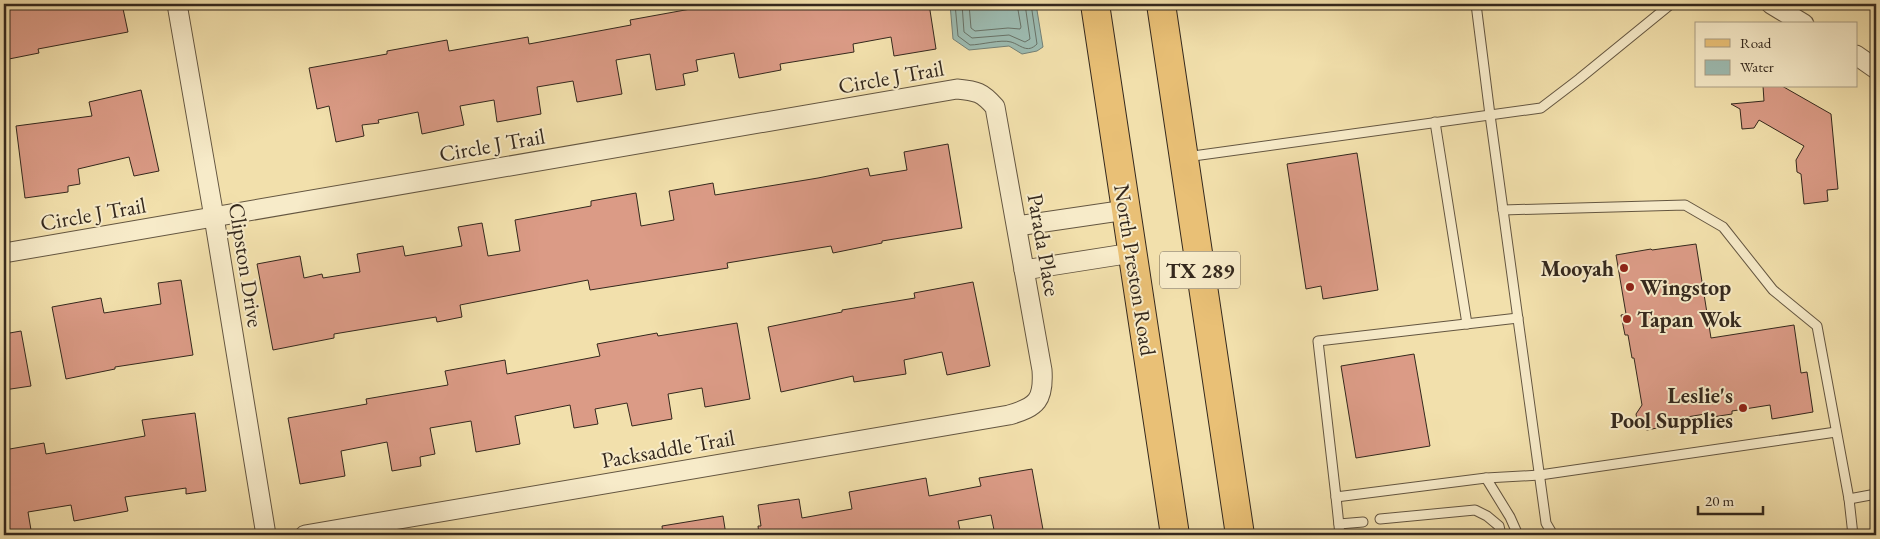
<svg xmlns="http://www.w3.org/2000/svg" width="1880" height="539" font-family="'EB Garamond',serif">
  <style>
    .water { fill: #9dbbb1; stroke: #738076 }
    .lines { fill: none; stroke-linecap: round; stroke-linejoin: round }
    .shore { stroke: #687267; stroke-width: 1 }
    .building { fill: #db9b86; stroke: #34281d }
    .lane-casing { stroke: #645641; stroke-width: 11 }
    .street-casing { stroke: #645641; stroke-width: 21 }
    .primary-casing { stroke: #34281d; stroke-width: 30 }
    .lane { stroke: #f7ebc9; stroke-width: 9 }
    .street { stroke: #f7ebc9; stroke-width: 19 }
    .primary { stroke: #e9c076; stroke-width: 28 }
    .poi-dot { fill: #8f2418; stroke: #f7ebc9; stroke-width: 2 }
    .labels { text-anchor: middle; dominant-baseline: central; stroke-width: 4; stroke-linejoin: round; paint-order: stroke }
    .shield { fill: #f7ebc9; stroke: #6e6251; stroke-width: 1 }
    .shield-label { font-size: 21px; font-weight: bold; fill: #34281d }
    .street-label { font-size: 22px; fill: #34281d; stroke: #f7ebc9 }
    .poi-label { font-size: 22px; font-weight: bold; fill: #34281d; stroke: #f7ebc9; text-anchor: end }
  </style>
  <rect width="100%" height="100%" fill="#f2e0ac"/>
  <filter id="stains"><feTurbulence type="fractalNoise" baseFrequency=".004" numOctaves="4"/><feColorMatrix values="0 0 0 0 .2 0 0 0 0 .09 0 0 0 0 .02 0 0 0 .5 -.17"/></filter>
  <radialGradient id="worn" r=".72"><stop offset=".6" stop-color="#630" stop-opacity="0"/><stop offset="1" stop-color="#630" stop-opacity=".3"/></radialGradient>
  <!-- water -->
  <path class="water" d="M950 4H1036L1043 47 1037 51 1022 54 1009 46 969 50 953 39Z"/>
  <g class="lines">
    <!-- shore -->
    <g class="shore">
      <path d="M955 4 958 36 970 45C981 45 1001 39 1011 42 1021 45 1027 54 1037 44L1031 4"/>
      <path d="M962 4 964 32 972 38 1009 35 1025 42 1030 39 1025 4"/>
      <path d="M969 4 971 28 975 31 1008 28 1020 29 1021 27 1017 4"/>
    </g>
  </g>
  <!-- building -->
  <g class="building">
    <path d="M4 4H122L128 32 38 49 39 53 4 60Z"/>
    <path d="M707 4H929L936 49 894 56 891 37 853 44 854 52 780 64 781 70 739 78 734 53 696 60 698 71 683 74 685 85 656 90 650 54 616 60 622 94 577 102 573 81 537 87 541 114 497 122 494 100 460 106 464 125 422 134 418 112 378 120 379 123 362 125 364 136 336 142 329 106 317 109 309 68 387 54V51L447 40 449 51 528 37 529 44 631 25 630 20 707 6Z"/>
    <path d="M1763 86H1782L1831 114 1838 189 1827 190 1828 201 1804 204 1801 174 1797 172 1796 160 1804 146 1759 120 1754 128 1742 129 1740 109 1731 104 1764 101Z"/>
    <path d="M141 90 159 171 134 176 129 157 78 169 80 184 68 186V192L25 198 16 126 92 116 89 102Z"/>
    <path d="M948 144 962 228 882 241V243L833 253 831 246 727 263 728 268 590 290 588 280 460 305 462 317 437 322 436 317 334 334V338L273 350 257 264 300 256 304 278 322 274 323 278 360 272 357 254 403 246 405 256 462 246 458 227 482 223 488 256 520 251 515 220 591 206V201L636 193 641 226 674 220 669 191 713 183 715 195 818 178 868 168 870 176 907 170 904 152Z"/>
    <path d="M1357 153 1378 290 1323 299 1321 286 1306 289 1287 164Z"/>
    <path d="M1696 244 1711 338 1794 325 1801 373 1807 372 1813 412 1772 419 1770 405 1732 411V414L1706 418 1705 414 1663 421 1657 428 1647 430 1638 425 1636 414 1642 405 1634 358H1632L1628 335H1625L1621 315 1626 314 1616 255 1651 249 1652 250Z"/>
    <path d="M181 280 193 355 115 367V369L66 379 52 307 101 298 104 313 161 304 158 283Z"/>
    <path d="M973 282 990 366 947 375 942 352 904 360 906 374 854 382 853 376 781 392 768 327 842 312V310L915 298 914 293Z"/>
    <path d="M737 323 750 399 705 407 702 388 668 394 672 419 632 426 627 403 595 409 598 424 574 428 570 405 515 416 520 444 476 452 471 421 430 428 435 454 420 457 421 466 392 471 387 442 341 451 345 476 300 484 288 418 367 404 366 399 448 385 445 371 505 360 507 374 600 356 597 344 657 333 658 336Z"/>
    <path d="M21 331 31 386 4 390V334Z"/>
    <path d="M1414 354 1430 446 1356 458 1341 366Z"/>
    <path d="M195 413 206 491 186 494V488L125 497 128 511 74 521 71 505 28 512 31 530 4 535V450L44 443 46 454 145 436 142 420Z"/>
    <path d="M1032 469 1044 535H1025L1024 531 995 535 991 515 958 521 961 535H759L758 526H761L758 505 799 499 802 518 852 509 849 492 926 478 929 496 981 486 979 478Z"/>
    <path d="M723 516 726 535H663L662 526Z"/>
  </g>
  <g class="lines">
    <defs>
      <g id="lane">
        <path d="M1476 4 1490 115 1546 523 1553 535"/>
        <path d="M1435 122 1467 324"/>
        <path d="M1186 157 1541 108 1579 79 1671 4"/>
        <path d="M1503 210 1685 205 1723 227 1773 290 1817 326 1849 499"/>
        <path d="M1518 318 1318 341 1336 497 1486 478 1540 475 1836 432"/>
        <path d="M1486 478 1510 517 1518 535"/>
        <path d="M1336 497 1340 535"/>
        <path d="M1380 519 1475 510 1487 516 1499 526 1501 535"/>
        <path d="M1339 524 1363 522"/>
        <path d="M1853 535 1849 499 1876 494"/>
      </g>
      <g id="street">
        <path d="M177 4 214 217 266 535"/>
        <path d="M1771 4 1804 24"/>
        <path d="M1856 55 1876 69"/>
        <path d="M1017 226 1126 210"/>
        <path d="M4 253 957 89C977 91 982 92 995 107L1042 370C1044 400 1037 407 1009 415L305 535"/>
        <path d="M1024 270 1132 253"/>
      </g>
      <g id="primary">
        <path d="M1095 4 1175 535"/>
        <path d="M1161 4 1240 535"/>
      </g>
    </defs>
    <!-- lane casing -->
    <use href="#lane" class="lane-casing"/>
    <!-- street casing -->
    <use href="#street" class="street-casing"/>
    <!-- primary casing -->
    <use href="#primary" class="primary-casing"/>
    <!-- lane -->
    <use href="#lane" class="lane"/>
    <!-- street -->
    <use href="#street" class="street"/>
    <!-- primary -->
    <use href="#primary" class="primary"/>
  </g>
  <!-- markers -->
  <g class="poi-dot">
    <circle cx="1624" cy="268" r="5"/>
    <circle cx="1630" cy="287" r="5"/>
    <circle cx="1627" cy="319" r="5"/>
    <circle cx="1743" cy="408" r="5"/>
  </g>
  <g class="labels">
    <!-- shield labels -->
    <rect class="shield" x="1160" y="251.5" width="80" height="37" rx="4"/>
    <g class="shield-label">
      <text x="1200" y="270">TX 289</text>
    </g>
    <!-- street labels -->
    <g class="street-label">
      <text transform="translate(891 77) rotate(-10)">Circle J Trail</text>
      <text transform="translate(492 145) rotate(-10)">Circle J Trail</text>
      <text transform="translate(93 214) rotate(-10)">Circle J Trail</text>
      <text transform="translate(1044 245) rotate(80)">Parada Place</text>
      <text transform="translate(246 265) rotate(81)">Clipston Drive</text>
      <text transform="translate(1135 270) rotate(81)">North Preston Road</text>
      <text transform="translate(668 449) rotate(-10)">Packsaddle Trail</text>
    </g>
    <!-- poi labels -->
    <g class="poi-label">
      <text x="1614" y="268">Mooyah</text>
      <text x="1640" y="287" text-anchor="start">Wingstop</text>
      <text x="1637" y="319" text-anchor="start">Tapan Wok</text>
      <text x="1733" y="395">Leslie's<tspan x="1733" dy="25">Pool Supplies</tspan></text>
    </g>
  </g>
  <!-- margin -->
  <rect width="1880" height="539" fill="none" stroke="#f2e0ac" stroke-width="20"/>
  <rect x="5" y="5" width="1870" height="529" fill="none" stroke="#34281d" stroke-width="2.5"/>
  <rect x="10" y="10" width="1860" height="519" fill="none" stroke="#34281d"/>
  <!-- legend -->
  <rect x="1695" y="22" width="162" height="65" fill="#f7ebc9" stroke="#a99d84"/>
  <rect x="1705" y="39" width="25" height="8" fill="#e9c076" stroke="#a99d84"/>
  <text x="1740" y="48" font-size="15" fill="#34281d">Road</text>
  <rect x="1705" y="60" width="25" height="15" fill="#9dbbb1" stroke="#a99d84"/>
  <text x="1740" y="72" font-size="15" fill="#34281d">Water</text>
  <!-- scale -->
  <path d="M1698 506v8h65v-8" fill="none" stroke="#34281d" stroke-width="2.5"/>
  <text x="1705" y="506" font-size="15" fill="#34281d" stroke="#f7ebc9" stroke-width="4" paint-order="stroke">20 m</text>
  <rect width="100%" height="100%" filter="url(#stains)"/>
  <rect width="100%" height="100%" fill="url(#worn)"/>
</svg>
